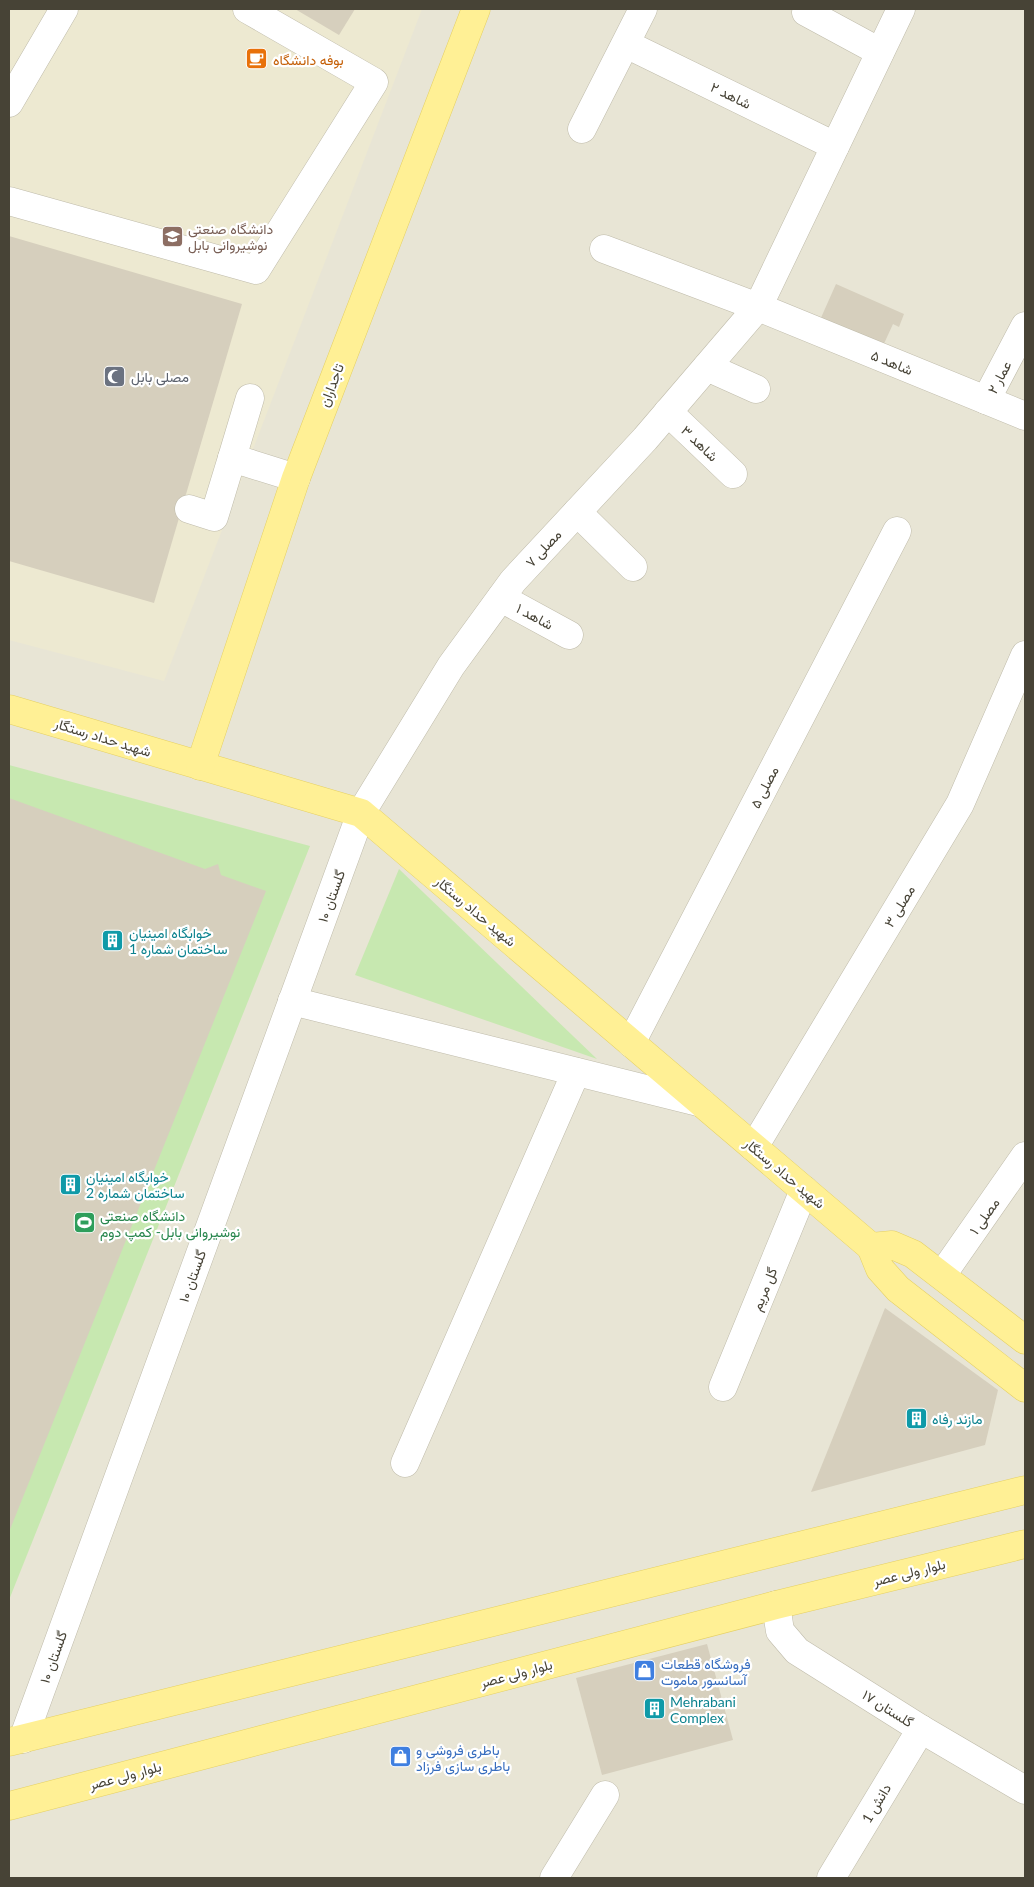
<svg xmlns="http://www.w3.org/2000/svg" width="1034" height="1887" font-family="Lato,Vazirmatn,sans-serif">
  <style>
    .residential { fill: #e8e5d5 }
    .education { fill: #ede9d1 }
    .green { fill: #c7e8b0 }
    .building { fill: #d6cfbd }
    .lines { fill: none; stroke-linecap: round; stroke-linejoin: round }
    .minor-casing { stroke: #bfbbaa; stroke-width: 29 }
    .major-casing { stroke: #e5d064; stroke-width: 29 }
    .minor { stroke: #fff; stroke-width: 28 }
    .major { stroke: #fff095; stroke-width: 28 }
    .labels { text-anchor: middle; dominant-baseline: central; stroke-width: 4.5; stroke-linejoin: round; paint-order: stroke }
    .food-label { font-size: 14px; fill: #c56008; stroke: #fff; text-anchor: start }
    .street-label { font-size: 14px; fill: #474336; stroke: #fff }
    .education-label { font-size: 14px; fill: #785e54; stroke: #fff; text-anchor: start }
    .worship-label { font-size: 14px; fill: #5b616d; stroke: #fff; text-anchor: start }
    .culture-label { font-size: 14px; fill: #0d838f; stroke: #fff; text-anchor: start }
    .leisure-label { font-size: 14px; fill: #27864d; stroke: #fff; text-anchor: start }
    .shop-label { font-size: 14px; fill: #366cbe; stroke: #fff; text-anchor: start }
  </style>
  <rect width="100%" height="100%" fill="#f4f2e7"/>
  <!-- residential -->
  <rect class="residential" x="9" y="9" width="1016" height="1869"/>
  <!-- education -->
  <path class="education" d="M9 9H422L164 681 9 640Z"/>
  <!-- green -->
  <g class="green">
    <path d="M9 765 310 846 9 1600Z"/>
    <path d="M399 869 597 1059 355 975Z"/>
  </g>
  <!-- building -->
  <g class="building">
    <path d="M295 9H355L339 35Z"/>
    <path d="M9 236 242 304 154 603 9 561Z"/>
    <path d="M836 284 904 314 899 327 893 324 882 348 820 320Z"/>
    <path d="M9 798 205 869 218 864 221 875 266 891 9 1532Z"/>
    <path d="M885 1308 998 1390 985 1445 811 1492Z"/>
    <path d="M707 1644 733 1740 602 1775 576 1678Z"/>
  </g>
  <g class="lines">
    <defs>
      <g id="minor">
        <path d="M806 12 880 52"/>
        <path d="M626 44 835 146"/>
        <path d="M9 103 64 9"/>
        <path d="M582 129 643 9"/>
        <path d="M9 201 256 270 374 82 247 9"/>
        <path d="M604 249 758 307 1025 416"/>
        <path d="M707 367 756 389"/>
        <path d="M986 400 1025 326"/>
        <path d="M668 412 733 474"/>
        <path d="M232 458 250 398"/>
        <path d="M189 509 214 517 232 458 296 478"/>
        <path d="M577 512 633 567"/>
        <path d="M501 598 569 635"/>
        <path d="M292 1001 702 1103"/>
        <path d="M631 1043 897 531"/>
        <path d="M754 1147 960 804 1025 655"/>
        <path d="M942 1275 1025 1156"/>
        <path d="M723 1387 804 1190"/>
        <path d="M405 1463 576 1072"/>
        <path d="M776 1605 780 1631 797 1651 921 1729 1025 1790"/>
        <path d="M23 1739 361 813 451 666 513 581 645 439 758 307 901 9"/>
        <path d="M554 1878 605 1795"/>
        <path d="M831 1878 921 1729"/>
      </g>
      <g id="major">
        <path d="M9 709 361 813 871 1247"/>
        <path d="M200 766 296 478 476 9"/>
        <path d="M1025 1340 913 1254 892 1245 871 1247 880 1269 898 1289 1025 1388"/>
        <path d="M9 1742 1025 1490"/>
        <path d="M9 1806 776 1605 1025 1544"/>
      </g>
    </defs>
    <!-- minor casing -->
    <use href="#minor" class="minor-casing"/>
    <!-- major casing -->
    <use href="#major" class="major-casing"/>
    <!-- minor -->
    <use href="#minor" class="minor"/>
    <!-- major -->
    <use href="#major" class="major"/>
  </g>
  <!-- icons -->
  <defs>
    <symbol id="cafe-square" viewBox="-11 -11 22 22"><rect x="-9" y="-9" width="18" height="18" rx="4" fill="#e8710a" stroke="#fff"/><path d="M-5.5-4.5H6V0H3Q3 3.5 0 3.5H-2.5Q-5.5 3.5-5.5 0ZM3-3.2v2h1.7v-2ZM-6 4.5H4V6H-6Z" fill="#fff"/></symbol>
    <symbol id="university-square" viewBox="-11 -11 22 22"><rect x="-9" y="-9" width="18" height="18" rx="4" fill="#8d6e63" stroke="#fff"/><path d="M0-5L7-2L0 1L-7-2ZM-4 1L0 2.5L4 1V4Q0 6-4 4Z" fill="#fff"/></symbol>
    <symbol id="mosque-square" viewBox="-11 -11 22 22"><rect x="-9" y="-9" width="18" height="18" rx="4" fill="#6b7280" stroke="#fff"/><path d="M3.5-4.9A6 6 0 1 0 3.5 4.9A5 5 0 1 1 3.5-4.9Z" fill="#fff"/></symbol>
    <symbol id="building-square" viewBox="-11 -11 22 22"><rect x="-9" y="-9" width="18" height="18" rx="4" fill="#0f9aa8" stroke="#fff"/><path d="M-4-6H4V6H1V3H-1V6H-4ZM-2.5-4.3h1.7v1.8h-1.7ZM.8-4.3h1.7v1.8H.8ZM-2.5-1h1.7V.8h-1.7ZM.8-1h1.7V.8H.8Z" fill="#fff"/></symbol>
    <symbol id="stadium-square" viewBox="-11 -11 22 22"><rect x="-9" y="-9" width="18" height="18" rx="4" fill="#2e9e5b" stroke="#fff"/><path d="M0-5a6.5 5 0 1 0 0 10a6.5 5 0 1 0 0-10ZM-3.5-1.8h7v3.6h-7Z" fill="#fff"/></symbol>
    <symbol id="shop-square" viewBox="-11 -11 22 22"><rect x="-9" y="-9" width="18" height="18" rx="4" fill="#3f7fe0" stroke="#fff"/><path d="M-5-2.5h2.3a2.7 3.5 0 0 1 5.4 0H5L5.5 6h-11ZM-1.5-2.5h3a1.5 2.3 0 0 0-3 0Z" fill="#fff"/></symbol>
  </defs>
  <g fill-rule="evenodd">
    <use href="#cafe-square" x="244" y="46" width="25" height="25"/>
    <use href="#university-square" x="160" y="224" width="25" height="25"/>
    <use href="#mosque-square" x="102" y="364" width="25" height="25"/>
    <use href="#building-square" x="100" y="928" width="25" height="25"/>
    <use href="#building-square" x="58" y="1172" width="25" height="25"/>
    <use href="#stadium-square" x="72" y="1210" width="25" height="25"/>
    <use href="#building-square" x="904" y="1406" width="25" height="25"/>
    <use href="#shop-square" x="632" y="1658" width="25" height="25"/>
    <use href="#building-square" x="642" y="1696" width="25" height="25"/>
    <use href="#shop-square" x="388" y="1744" width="25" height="25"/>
  </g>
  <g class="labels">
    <!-- food labels -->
    <g class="food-label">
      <text x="273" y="59">بوفه دانشگاه</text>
    </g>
    <!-- street labels -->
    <g class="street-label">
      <text transform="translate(731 95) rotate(26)">شاهد ۲</text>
      <text transform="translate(892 362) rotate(22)">شاهد ۵</text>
      <text transform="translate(999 377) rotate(-62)">عمار ۲</text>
      <text transform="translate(331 385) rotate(-69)">تاجداران</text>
      <text transform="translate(700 443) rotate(44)">شاهد ۳</text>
      <text transform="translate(543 548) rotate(-47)">مصلی ۷</text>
      <text transform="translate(535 616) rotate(28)">شاهد ۱</text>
      <text transform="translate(103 737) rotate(17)">شهید حداد رستگار</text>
      <text transform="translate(764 787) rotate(-63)">مصلی ۵</text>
      <text transform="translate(331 896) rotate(-70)">گلستان ۱۰</text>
      <text transform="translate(899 906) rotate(-59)">مصلی ۳</text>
      <text transform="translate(476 911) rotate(40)">شهید حداد رستگار</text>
      <text transform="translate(785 1173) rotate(40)">شهید حداد رستگار</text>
      <text transform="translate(984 1216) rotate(-55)">مصلی ۱</text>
      <text transform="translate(192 1276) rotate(-70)">گلستان ۱۰</text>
      <text transform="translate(764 1289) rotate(-68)">گل مریم</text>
      <text transform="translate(909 1572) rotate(-14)">بلوار ولی عصر</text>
      <text transform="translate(53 1657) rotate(-70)">گلستان ۱۰</text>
      <text transform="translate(516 1673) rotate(-15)">بلوار ولی عصر</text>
      <text transform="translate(888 1708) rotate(32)">گلستان ۱۷</text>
      <text transform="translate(125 1775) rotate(-15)">بلوار ولی عصر</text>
      <text transform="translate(876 1803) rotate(-59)">دانش 1</text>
    </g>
    <!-- education labels -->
    <g class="education-label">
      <text x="188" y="228">دانشگاه صنعتی<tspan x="188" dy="16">نوشیروانی بابل</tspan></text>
    </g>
    <!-- worship labels -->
    <g class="worship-label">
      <text x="131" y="376">مصلی بابل</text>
    </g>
    <!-- culture labels -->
    <g class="culture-label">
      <text x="129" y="932">خوابگاه امینیان<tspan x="129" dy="16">ساختمان شماره 1</tspan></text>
      <text x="86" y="1176">خوابگاه امینیان<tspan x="86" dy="16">ساختمان شماره 2</tspan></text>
      <text x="932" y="1418">مازند رفاه</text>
      <text x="670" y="1701">Mehrabani<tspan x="670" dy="16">Complex</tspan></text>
    </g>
    <!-- leisure labels -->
    <g class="leisure-label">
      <text x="100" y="1215">دانشگاه صنعتی<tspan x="100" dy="16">نوشیروانی بابل- کمپ دوم</tspan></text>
    </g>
    <!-- shop labels -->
    <g class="shop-label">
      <text x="661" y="1663">فروشگاه قطعات<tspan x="661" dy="16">آسانسور ماموت</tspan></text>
      <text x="416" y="1749">باطری فروشی و<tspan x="416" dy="16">باطری سازی فرزاد</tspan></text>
    </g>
  </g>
  <!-- border -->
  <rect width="1034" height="1887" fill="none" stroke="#474336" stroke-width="20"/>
</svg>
